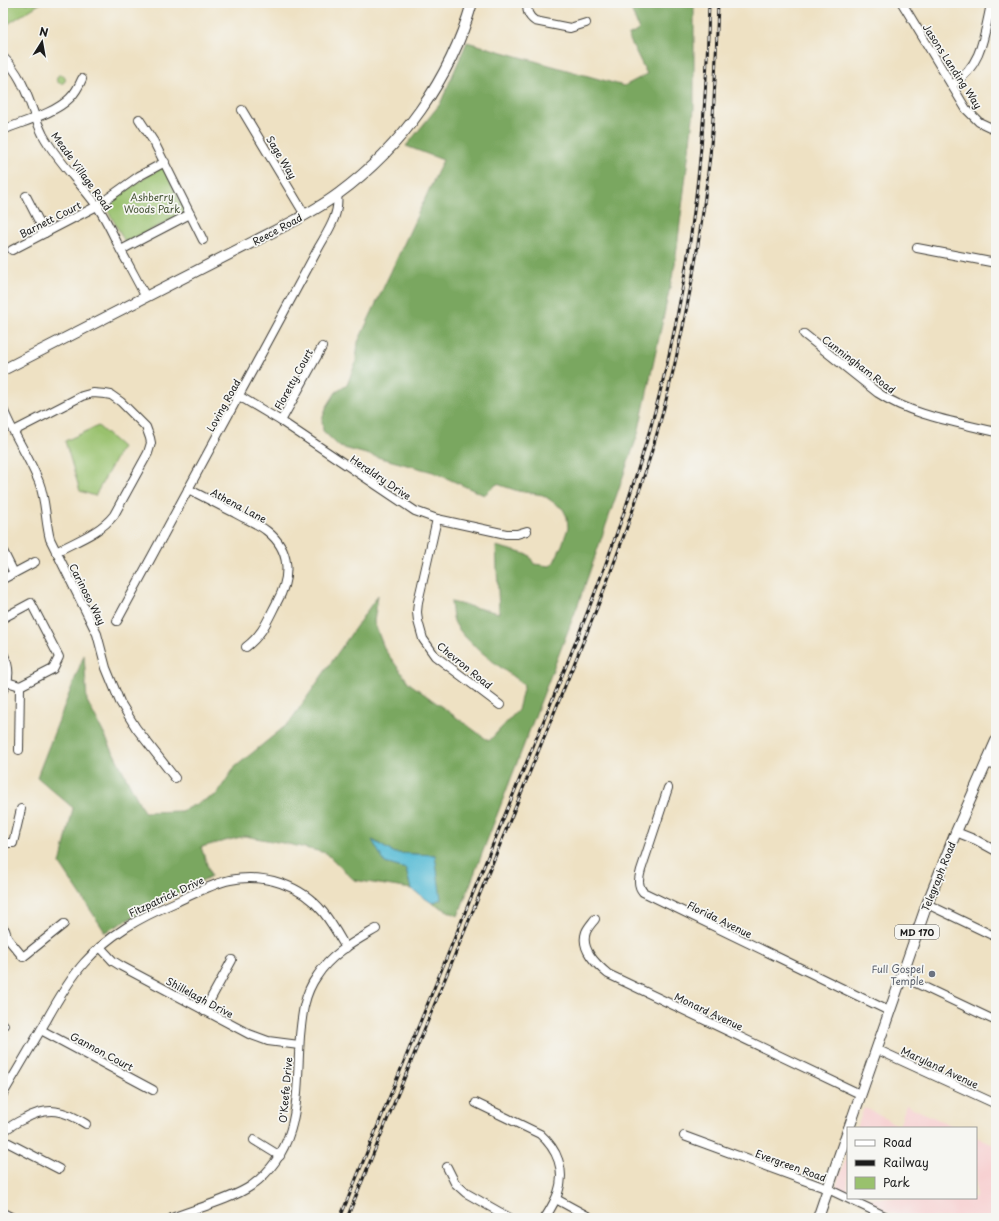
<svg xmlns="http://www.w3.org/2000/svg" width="999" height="1221" font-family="'Playpen Sans',sans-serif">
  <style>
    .built { fill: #f7cfd0 }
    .green { fill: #99c16d; stroke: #5a6e44 }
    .forest { fill: #7aa760; stroke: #4b623e }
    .water { fill: #57bbd5; stroke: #3a6c78 }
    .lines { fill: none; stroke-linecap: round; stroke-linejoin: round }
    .minor-casing { stroke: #3c3a35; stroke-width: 10 }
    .major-casing { stroke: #3c3a35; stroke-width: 12 }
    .minor { stroke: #fff; stroke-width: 8 }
    .major { stroke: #fff; stroke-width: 10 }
    .rail-casing { stroke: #1c1c1c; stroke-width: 3 }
    .rail { stroke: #f6f6f2; stroke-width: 1.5; stroke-dasharray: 4.5; stroke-linecap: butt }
    .worship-dot { fill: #6b7280; stroke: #f6f6f2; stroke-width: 1.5 }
    .labels { text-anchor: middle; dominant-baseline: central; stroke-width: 3.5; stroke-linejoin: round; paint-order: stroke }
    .shield { fill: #f6f6f2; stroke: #5d5d5c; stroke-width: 1 }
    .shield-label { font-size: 9px; font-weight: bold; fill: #1c1c1c }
    .street-label { font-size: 10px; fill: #1c1c1c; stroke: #f6f6f2 }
    .park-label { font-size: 10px; fill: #485638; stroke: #f6f6f2 }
    .worship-label { font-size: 10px; fill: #5b616d; stroke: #f6f6f2; text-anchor: end }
  </style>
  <rect width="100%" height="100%" fill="#f6f6f2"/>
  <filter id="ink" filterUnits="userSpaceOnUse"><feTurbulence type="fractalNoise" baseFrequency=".025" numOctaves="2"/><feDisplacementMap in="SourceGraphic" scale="8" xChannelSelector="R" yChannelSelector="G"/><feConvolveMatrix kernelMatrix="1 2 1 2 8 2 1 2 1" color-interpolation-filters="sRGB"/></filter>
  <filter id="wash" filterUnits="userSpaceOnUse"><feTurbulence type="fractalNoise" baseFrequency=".012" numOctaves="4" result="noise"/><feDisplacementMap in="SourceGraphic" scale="16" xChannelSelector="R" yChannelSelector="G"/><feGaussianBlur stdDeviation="0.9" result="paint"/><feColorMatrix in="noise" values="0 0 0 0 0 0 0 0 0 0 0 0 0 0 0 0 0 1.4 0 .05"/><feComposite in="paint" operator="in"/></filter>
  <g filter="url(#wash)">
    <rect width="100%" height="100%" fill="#eee1c3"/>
    <!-- built -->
    <g class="built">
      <path d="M906 1105 957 1128H857L864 1107 899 1126Z"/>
      <path d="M976 1137 996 1146V1218H902L859 1198H976Z"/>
      <path d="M848 1152V1193L836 1187Z"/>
    </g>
    <!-- green -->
    <g class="green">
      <path d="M3 3H41L3 27Z"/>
      <circle cx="61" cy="79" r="4.5"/>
      <path d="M163 166 186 213 125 242 105 205Z"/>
      <path d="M98 426 122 447 95 496 80 491 65 441Z"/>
    </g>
    <!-- forest -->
    <path class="forest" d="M629 3H694V110L675 264 638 434 579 602 458 916 432 903 440 899 435 855 394 853 373 840 385 863 406 869 411 889 354 880 326 853 288 844 245 836 201 847 211 876 105 932 60 864 73 808 37 777 84 655 87 701 144 812 181 811 216 795 235 767 289 723 378 595 374 622 385 650 409 683 489 741 518 710 524 685C506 671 461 640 454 621 452 615 452 608 451 602L499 613 496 546 529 555 534 564 550 566 554 562 562 545 568 528 567 517 563 509 543 495 518 491 497 484 484 495 433 472 340 447 323 431 322 420 326 408 336 392 347 385 356 362 358 342 443 160 406 146 440 104 467 42 624 86 647 74 628 36 639 30Z"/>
    <!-- water -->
    <path class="water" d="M372 840 394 853 435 855 441 899 432 903 411 889 406 869 385 863Z"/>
  </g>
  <g filter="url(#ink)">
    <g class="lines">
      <defs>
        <g id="minor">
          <path d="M528 3C526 11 528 16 535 21L570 28 586 23"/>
          <path d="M902 3 966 109 979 122 996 130"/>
          <path d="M3 57C27 80 29 107 43 135 57 161 80 182 97 206 106 219 113 234 120 249 129 265 137 281 146 297"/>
          <path d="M952 85C982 66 984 36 991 4"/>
          <path d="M242 110 305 215"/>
          <path d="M139 119 154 142 203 240"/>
          <path d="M3 130C24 121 54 114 70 98 76 92 79 86 82 79"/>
          <path d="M26 196 45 233"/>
          <path d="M917 248 996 263"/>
          <path d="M12 250 97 206 139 176 165 162"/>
          <path d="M121 250 190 214"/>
          <path d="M804 334 878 393C913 416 956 422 996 432"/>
          <path d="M239 396 281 421 415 511 437 519 506 534H517L527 531"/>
          <path d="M3 409C13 434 29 457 39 482 46 500 45 520 50 539L97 634 106 668 120 702 136 728 175 778"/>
          <path d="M281 421 322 347"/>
          <path d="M14 431 82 396 93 393 105 394 111 395 121 402 146 427 150 438 151 443 148 453 114 515C100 533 76 541 56 552"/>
          <path d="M188 489C204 497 219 505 235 513 245 519 257 523 267 531 291 550 291 577 277 602 267 621 263 634 246 647"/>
          <path d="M437 519 418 602 417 612 418 621 423 639 435 656 500 705"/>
          <path d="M3 551 14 573"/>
          <path d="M3 579 35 562"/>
          <path d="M3 618 31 603 59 657 53 669 20 686 7 682"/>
          <path d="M117 621 319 247C328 231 340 214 337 195"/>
          <path d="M3 653C9 665 11 678 3 690"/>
          <path d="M19 750 20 686"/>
          <path d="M986 764 996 765"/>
          <path d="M668 788 641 870C639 878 637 885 643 892L889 1011"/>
          <path d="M956 832 976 840 996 851"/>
          <path d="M3 843H13L21 809"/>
          <path d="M927 904 996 937"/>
          <path d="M595 919C592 923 588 927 586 932 580 949 596 964 608 974L860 1094"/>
          <path d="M3 930H5L8 939 23 957 64 924"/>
          <path d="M100 947 113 961 121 966 249 1034 268 1041 299 1045"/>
          <path d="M901 976 996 1021"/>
          <path d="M204 1011 232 960"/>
          <path d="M3 1026 4 1025"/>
          <path d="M41 1030 153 1090"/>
          <path d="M876 1049 996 1104"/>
          <path d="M3 1094C17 1070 32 1045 46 1021 57 1001 69 980 84 963 110 934 139 918 174 903 192 895 211 884 230 880 264 873 301 885 323 912 332 923 339 936 346 948"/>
          <path d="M476 1103 540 1134C557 1149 566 1170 558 1193 555 1202 550 1210 545 1218"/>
          <path d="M3 1132C9 1127 17 1122 24 1119 48 1106 64 1110 86 1124"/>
          <path d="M684 1136 828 1189 889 1218"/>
          <path d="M3 1140 59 1169"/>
          <path d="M254 1140 280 1156"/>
          <path d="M447 1167 455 1183 466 1193 510 1218"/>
          <path d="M556 1199 591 1218"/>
          <path d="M3 1213 13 1218"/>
          <path d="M172 1218C195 1209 232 1199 251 1186 303 1148 296 1093 300 1036 302 1015 304 994 317 976 331 954 354 942 376 929"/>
        </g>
        <g id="major">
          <path d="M3 370 296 220C310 212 325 204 338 194 402 147 450 80 472 3"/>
          <path d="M849 1128 927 904 956 832 996 741"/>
          <path d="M818 1218 848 1130"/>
        </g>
      </defs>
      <!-- minor casing -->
      <use href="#minor" class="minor-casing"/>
      <!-- major casing -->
      <use href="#major" class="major-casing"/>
      <!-- minor -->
      <use href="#minor" class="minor"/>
      <!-- major -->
      <use href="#major" class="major"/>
      <defs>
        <g id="rail">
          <path d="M340 1218C400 1071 460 925 520 778 571 655 623 532 657 404 692 273 706 138 709 3"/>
          <path d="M347 1218 597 608C623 541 647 474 665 404 686 322 701 239 710 156 715 105 716 54 718 3"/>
        </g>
      </defs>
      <!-- rail casing -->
      <use href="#rail" class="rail-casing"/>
      <!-- rail -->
      <use href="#rail" class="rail"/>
    </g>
  </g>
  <!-- markers -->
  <circle class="worship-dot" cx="932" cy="974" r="4"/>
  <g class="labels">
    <!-- shield labels -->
    <rect class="shield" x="895" y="925" width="44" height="14" rx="3"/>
    <g class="shield-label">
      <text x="917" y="932">MD 170</text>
    </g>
    <!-- street labels -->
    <g class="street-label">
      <text transform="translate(953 66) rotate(57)">Jasons Landing Way</text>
      <text transform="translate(282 157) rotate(59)">Sage Way</text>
      <text transform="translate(82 171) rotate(54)">Meade Village Road</text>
      <text transform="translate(50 219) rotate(-27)">Barnett Court</text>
      <text transform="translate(277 229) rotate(-28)">Reece Road</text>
      <text transform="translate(859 364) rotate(37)">Cunningham Road</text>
      <text transform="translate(293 379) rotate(-61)">Floretty Court</text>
      <text transform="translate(223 405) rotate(-61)">Loving Road</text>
      <text transform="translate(381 477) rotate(34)">Heraldry Drive</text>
      <text transform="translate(239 505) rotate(28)">Athena Lane</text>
      <text transform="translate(88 594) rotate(63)">Carinoso Way</text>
      <text transform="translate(465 665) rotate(39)">Chevron Road</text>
      <text transform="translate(938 876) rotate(-68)">Telegraph Road</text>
      <text transform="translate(166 896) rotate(-25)">Fitzpatrick Drive</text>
      <text transform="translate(720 919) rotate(26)">Florida Avenue</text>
      <text transform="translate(200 997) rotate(28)">Shillelagh Drive</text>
      <text transform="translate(709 1011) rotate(25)">Monard Avenue</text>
      <text transform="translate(102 1051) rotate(28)">Gannon Court</text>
      <text transform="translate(940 1067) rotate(25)">Maryland Avenue</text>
      <text transform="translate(285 1090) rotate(-85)">O'Keefe Drive</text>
      <text transform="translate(791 1165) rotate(20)">Evergreen Road</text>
    </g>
    <!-- park labels -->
    <g class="park-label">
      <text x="152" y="196">Ashberry<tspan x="152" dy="12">Woods Park</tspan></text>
    </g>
    <!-- worship labels -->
    <g class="worship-label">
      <text x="924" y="968">Full Gospel<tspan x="924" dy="12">Temple</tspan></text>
    </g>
  </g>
  <!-- margin -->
  <rect width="999" height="1221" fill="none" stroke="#f6f6f2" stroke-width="16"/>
  <!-- legend -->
  <rect x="847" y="1127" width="130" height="72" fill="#f6f6f2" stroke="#9f9f9c"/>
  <rect x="855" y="1140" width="20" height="6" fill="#ffffff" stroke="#9f9f9c"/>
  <text x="883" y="1147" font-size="12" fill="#1c1c1c">Road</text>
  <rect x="855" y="1160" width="20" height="6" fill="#1c1c1c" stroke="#9f9f9c"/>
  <text x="883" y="1167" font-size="12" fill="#1c1c1c">Railway</text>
  <rect x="855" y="1177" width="20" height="12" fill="#99c16d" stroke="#9f9f9c"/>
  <text x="883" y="1187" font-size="12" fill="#1c1c1c">Park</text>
  <!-- north arrow -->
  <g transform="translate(42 42) rotate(11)" stroke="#f6f6f2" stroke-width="3" paint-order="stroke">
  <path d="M0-3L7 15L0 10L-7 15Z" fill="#1c1c1c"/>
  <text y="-6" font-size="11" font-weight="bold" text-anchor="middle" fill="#1c1c1c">N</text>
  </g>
</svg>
